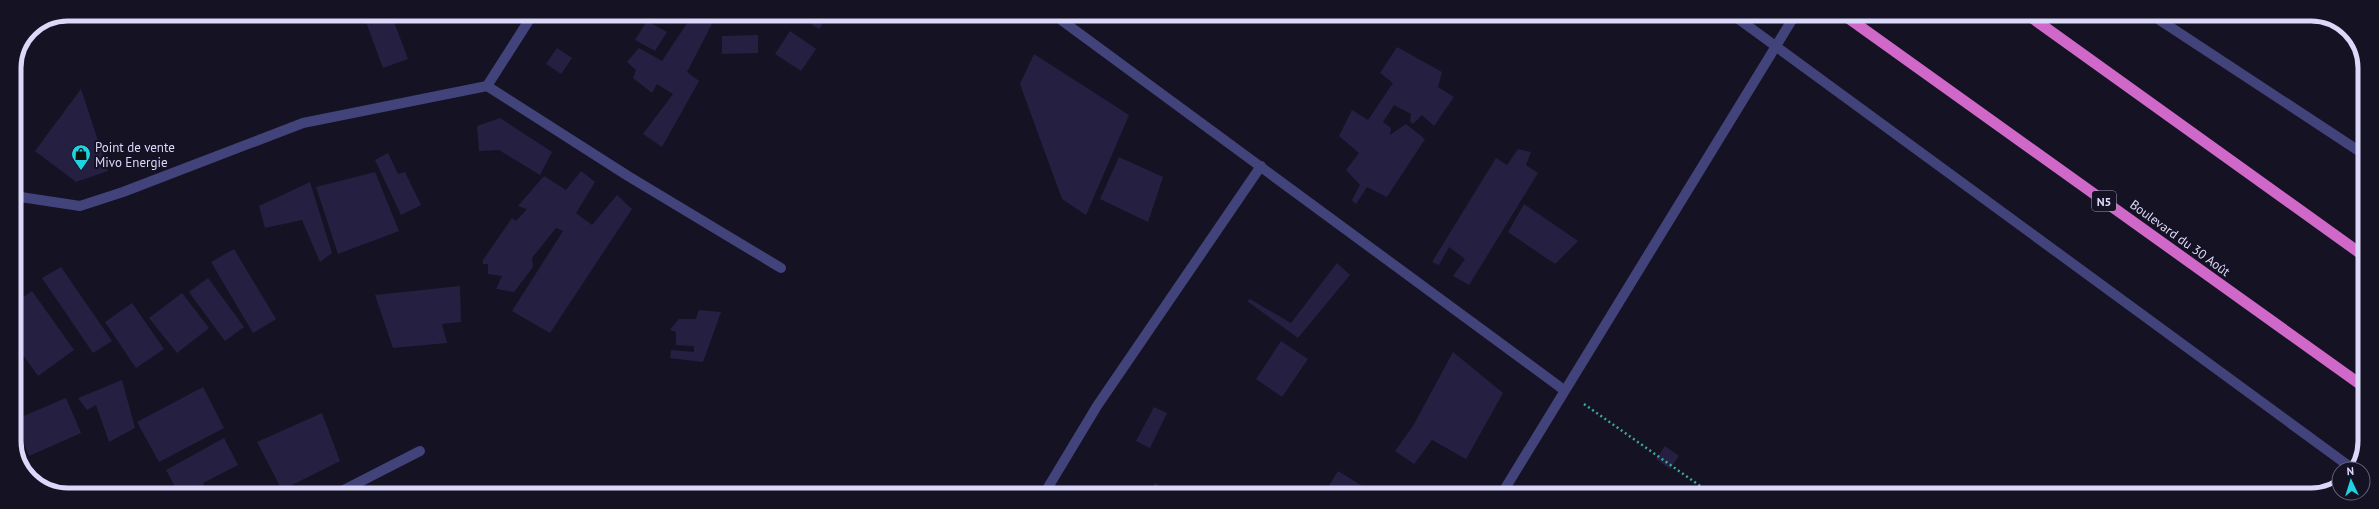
<svg xmlns="http://www.w3.org/2000/svg" width="2379" height="509" font-family="'PT Sans',sans-serif">
  <style>
    .building { fill: #252041 }
    .lines { fill: none; stroke-linecap: round; stroke-linejoin: round }
    .path { stroke: #3fa79c; stroke-width: 2.5; stroke-dasharray: 2 3; stroke-linecap: butt }
    .minor { stroke: #43437b; stroke-width: 10 }
    .trunk { stroke: #d068ca; stroke-width: 11 }
    .labels { text-anchor: middle; dominant-baseline: central; stroke-width: 4; stroke-linejoin: round; paint-order: stroke }
    .shield { fill: #141223; stroke: #9f9dba; stroke-width: 1 }
    .shield-label { font-size: 12px; font-weight: bold; fill: #dbd8fa }
    .poi-label { font-size: 13px; fill: #dbd8fa; stroke: #141223; text-anchor: start }
    .street-label { font-size: 13px; fill: #dbd8fa; stroke: #141223 }
    .rim { fill: none; stroke: #dbd8fa; stroke-width: 5 }
  </style>
  <rect width="100%" height="100%" fill="#141223"/>
  <!-- building -->
  <g class="building">
    <path d="M363 14H391L408 59 383 68Z"/>
    <path d="M693 14H717L687 72 699 81 662 147 643 134 673 94 657 84 652 93 633 78 636 70 627 62 639 48 662 61Z"/>
    <path d="M795 14H829L819 29Z"/>
    <path d="M647 21 667 32 655 51 635 40Z"/>
    <path d="M790 31 816 49 801 71 775 54Z"/>
    <path d="M758 35V53L722 54V36Z"/>
    <path d="M1397 47 1442 72 1438 87 1454 97 1434 126 1422 115 1413 124 1410 121 1411 114 1394 105 1383 122 1391 128 1390 135 1406 124 1425 139 1387 197 1367 187 1356 204 1352 200 1360 185 1346 170 1359 153 1339 136 1352 110 1368 120 1393 83 1380 73Z"/>
    <path d="M557 48 572 58 561 74 546 64Z"/>
    <path d="M1034 54 1129 115 1086 215 1062 199 1020 84Z"/>
    <path d="M81 89 108 171 76 182 35 151Z"/>
    <path d="M500 118 552 152 540 175 499 150 479 151 477 126Z"/>
    <path d="M1518 149 1531 152 1526 165 1538 173 1469 285 1453 276 1465 259 1449 247 1439 265 1432 262 1496 158 1507 165Z"/>
    <path d="M388 153 398 174 405 172 421 205 401 215 375 160Z"/>
    <path d="M1119 157 1163 177 1148 222 1100 199Z"/>
    <path d="M581 171 595 182 576 213 592 225 617 195 632 209 550 333 512 311 563 231 556 228 532 258 533 267 514 292 496 289 502 276 488 274V264H483V260L512 218 516 221 527 209 518 206 544 176 566 190Z"/>
    <path d="M375 172 399 231 338 254 316 187Z"/>
    <path d="M310 182 332 253 320 262 302 220 265 228 259 206Z"/>
    <path d="M1524 204 1578 241 1555 264 1508 232Z"/>
    <path d="M234 249 276 319 253 333 211 262Z"/>
    <path d="M1337 263 1350 275 1298 338 1247 301 1250 299 1291 323Z"/>
    <path d="M61 267 112 341 93 353 42 278Z"/>
    <path d="M208 278 244 327 225 341 189 292Z"/>
    <path d="M460 286 461 322 442 324 447 343 393 348 375 295Z"/>
    <path d="M32 291 74 350 38 376 14 342V303Z"/>
    <path d="M182 293 209 328 177 353 149 318Z"/>
    <path d="M132 303 164 349 136 368 105 322Z"/>
    <path d="M699 310 721 312 703 362 670 358 671 350 694 352V346L676 345V332L670 330 679 319H696Z"/>
    <path d="M1281 341 1308 359 1282 397 1256 379Z"/>
    <path d="M1453 352 1503 393 1466 459 1432 440 1414 464 1395 451 1413 426Z"/>
    <path d="M122 380 135 428 109 442 96 405 87 410 78 398Z"/>
    <path d="M203 387 224 428 159 462 137 422Z"/>
    <path d="M66 398 81 433 29 456 14 420Z"/>
    <path d="M1154 407 1167 413 1150 448 1136 441Z"/>
    <path d="M322 413 340 461 282 490 257 442Z"/>
    <path d="M224 438 238 465 203 483 209 494H179L166 470Z"/>
    <path d="M1665 446 1679 456 1670 469 1656 459Z"/>
    <path d="M1338 471 1377 495H1323Z"/>
    <path d="M1155 483 1172 492 1169 494H1150L1149 493Z"/>
  </g>
  <g class="lines">
    <!-- path -->
    <path class="path" d="M1584 404 1713 495"/>
    <!-- minor -->
    <g class="minor">
      <path d="M1053 14 1564 390"/>
      <path d="M1733 15 2353 469"/>
      <path d="M2152 15 2365 155"/>
      <path d="M487 86 628 176 781 268"/>
      <path d="M14 196 80 206 123 192 303 123 487 86 533 14"/>
      <path d="M336 494 420 451"/>
      <path d="M1044 494 1097 406 1261 166"/>
      <path d="M1501 495 1795 15"/>
    </g>
    <!-- trunk -->
    <g class="trunk">
      <path d="M1844 15 2364 387"/>
      <path d="M2028 15 2364 256"/>
    </g>
  </g>
  <!-- icons -->
  <defs>
    <symbol id="shop-pin" viewBox="-11 -11 22 30"><path d="M0 17L-7.5 6A9.5 9.5 0 1 1 7.5 6Z" fill="#1fd4e0" stroke="#141223"/><path d="M-5-2.5h2.3a2.7 3.5 0 0 1 5.4 0H5L5.5 6h-11ZM-1.5-2.5h3a1.5 2.3 0 0 0-3 0Z" fill="#111"/></symbol>
  </defs>
  <g fill-rule="evenodd">
    <use href="#shop-pin" x="70" y="143" width="22" height="30"/>
  </g>
  <g class="labels">
    <!-- shield labels -->
    <rect class="shield" x="2092" y="191" width="24" height="20" rx="3"/>
    <g class="shield-label">
      <text x="2104" y="201">N5</text>
    </g>
    <!-- poi labels -->
    <g class="poi-label">
      <text x="95" y="147">Point de vente<tspan x="95" dy="15">Mivo Energie</tspan></text>
    </g>
    <!-- street labels -->
    <g class="street-label">
      <text transform="translate(2180 238) rotate(36)">Boulevard du 30 Août</text>
    </g>
  </g>
  <!-- crop -->
  <path d="M0 0H2379V509H0ZM68 21H2311A47 47 0 0 1 2358 68V441A47 47 0 0 1 2311 488H68A47 47 0 0 1 21 441V68A47 47 0 0 1 68 21Z" fill="#141223" fill-rule="evenodd"/>
  <path class="rim" d="M68 21H2311A47 47 0 0 1 2358 68V441A47 47 0 0 1 2311 488H68A47 47 0 0 1 21 441V68A47 47 0 0 1 68 21Z"/>
  <!-- north arrow -->
  <g transform="translate(2351 481) rotate(356)"><circle r="19" fill="#141223" stroke="#646179"/>
  <path d="M0-3L7 15L0 10L-7 15Z" fill="#1fd4e0"/>
  <text y="-6" font-size="11" font-weight="bold" text-anchor="middle" fill="#dbd8fa">N</text>
  </g>
</svg>
